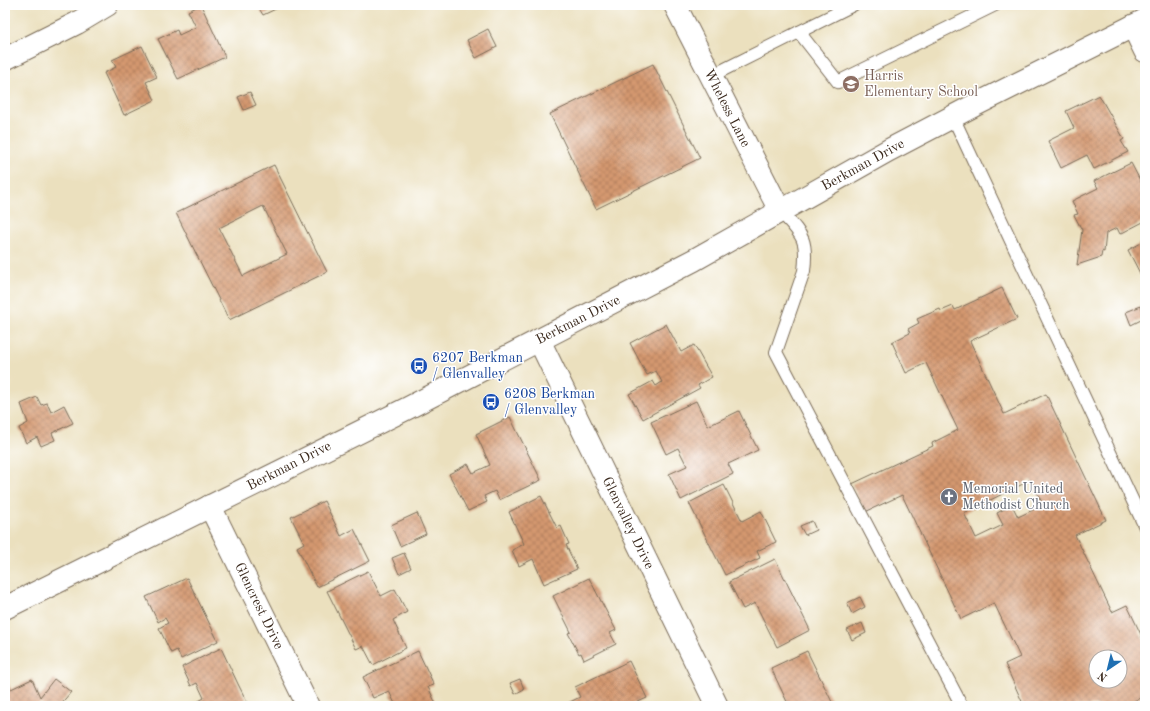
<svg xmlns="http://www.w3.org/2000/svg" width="1150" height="711" font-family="'Old Standard TT',serif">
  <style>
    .building { fill: url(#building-cross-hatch); fill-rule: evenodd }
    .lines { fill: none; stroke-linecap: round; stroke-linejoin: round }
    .service-casing { stroke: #796a56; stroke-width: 14 }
    .minor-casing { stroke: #796a56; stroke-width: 24 }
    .tertiary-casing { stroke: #796a56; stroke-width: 24 }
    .service { stroke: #fff; stroke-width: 12 }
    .minor { stroke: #fff; stroke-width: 22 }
    .tertiary { stroke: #fff; stroke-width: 22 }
    .labels { text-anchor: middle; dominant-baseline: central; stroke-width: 3; stroke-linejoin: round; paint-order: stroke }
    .education-label { font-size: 14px; fill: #785e54; stroke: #fff; text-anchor: start }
    .street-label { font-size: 14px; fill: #3b2a1e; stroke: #fff }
    .transit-label { font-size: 14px; fill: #164399; stroke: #fff; text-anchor: start }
    .worship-label { font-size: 14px; fill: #5b616d; stroke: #fff; text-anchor: start }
  </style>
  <defs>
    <pattern id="building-cross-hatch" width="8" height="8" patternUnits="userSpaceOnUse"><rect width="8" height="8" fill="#d49870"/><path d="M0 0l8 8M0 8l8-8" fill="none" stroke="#ad7c5b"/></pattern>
  </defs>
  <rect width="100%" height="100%" fill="#fff"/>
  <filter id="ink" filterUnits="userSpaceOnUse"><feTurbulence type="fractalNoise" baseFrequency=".025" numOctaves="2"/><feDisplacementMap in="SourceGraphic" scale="8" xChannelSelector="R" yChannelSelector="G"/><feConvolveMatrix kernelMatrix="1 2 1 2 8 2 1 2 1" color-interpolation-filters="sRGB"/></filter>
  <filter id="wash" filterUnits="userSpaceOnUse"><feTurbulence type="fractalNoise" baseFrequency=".012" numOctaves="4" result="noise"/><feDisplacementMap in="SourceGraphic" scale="16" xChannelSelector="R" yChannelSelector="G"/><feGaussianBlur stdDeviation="0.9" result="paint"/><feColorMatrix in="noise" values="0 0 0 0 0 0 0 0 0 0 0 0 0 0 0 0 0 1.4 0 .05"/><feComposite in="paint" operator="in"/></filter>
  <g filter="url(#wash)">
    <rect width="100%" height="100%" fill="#ebe0be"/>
    <g id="blocks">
      <!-- building -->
      <g class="building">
        <path d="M201 5 225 57 178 79 158 39 177 30 179 35 196 27 188 11Z"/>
        <path d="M257 5H284L263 15Z"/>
        <path d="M488 29 497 47 476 58 467 40Z"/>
        <path d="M142 46 157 77 146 82 155 100 124 115 104 73 116 67 112 60Z"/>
        <path d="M653 64 700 158 596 209 550 114Z"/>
        <path d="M250 92 256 105 244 110 238 97Z"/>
        <path d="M1099 95 1124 139 1121 141 1128 152 1094 169 1087 155 1061 168 1048 141 1074 128 1066 111Z"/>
        <path d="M1131 163 1145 190V198L1143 199 1145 203V221L1120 234 1117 228 1106 233 1104 252 1102 251 1101 257 1077 265 1082 230 1074 215 1078 214 1072 201 1098 188 1094 181Z"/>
        <path d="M274 165 327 272 229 320 176 213ZM263 206 287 254 243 276 219 228Z"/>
        <path d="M1145 241V283L1128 250Z"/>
        <path d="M1002 288 1017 319 970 341 1004 414 1046 394 1106 520 1075 535 1112 612 1127 605 1145 643V692L1143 693 1144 696 1134 701 1136 706H1024L1005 664 1020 657 994 603 961 619 902 495 865 512 852 484 933 446 932 443 958 430 926 363 906 373 892 342 910 333 908 329 919 323 917 319 940 309 941 311 953 306 955 310ZM1031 480 1043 505 1018 517 1012 505 997 513 1003 525 976 538 964 513ZM1096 657H1120V681H1096Z"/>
        <path d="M1141 306 1145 318 1131 325 1126 312Z"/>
        <path d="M666 324 681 352 694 345 712 377 698 385 700 388 643 419 629 394 653 381 656 386 662 382 656 371 647 375 630 343Z"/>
        <path d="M37 397 41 405 47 403 51 412 64 405 73 423 52 433 55 440 41 446 37 437 26 443 19 428 28 423 21 404Z"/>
        <path d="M696 401 708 426 739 411 758 450 728 464 733 474 681 500 669 474 687 466 678 448 666 454 651 422Z"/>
        <path d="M510 417 541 480 499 500 495 491 484 496 487 502 468 511 449 474 468 464 473 473 490 465 476 434Z"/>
        <path d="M724 485 742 521 761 511 776 542 757 551 760 558 725 575 689 503Z"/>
        <path d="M541 496 557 528 561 526 569 544 566 545 577 569 544 584 533 559 519 566 512 550 524 544 509 512Z"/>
        <path d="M324 501 341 536 354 529 370 561 317 587 297 547 304 543 291 517Z"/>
        <path d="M417 513 426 534 400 546 391 525Z"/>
        <path d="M812 521 816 530 805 535 800 526Z"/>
        <path d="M404 553 411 568 399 574 392 558Z"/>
        <path d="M775 559 810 630 777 647 755 603 743 609 729 582Z"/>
        <path d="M368 571 381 596 395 589 407 612 393 620 406 648 373 665 363 646 356 649 327 591Z"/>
        <path d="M187 578 218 641 181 659 177 650 171 653 159 628 168 623 165 618 158 622 146 597Z"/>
        <path d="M589 578 616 630 610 633 616 644 584 660 581 653 579 654 568 633 571 632 553 596Z"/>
        <path d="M860 597 865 607 852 614 847 603Z"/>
        <path d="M862 623 866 633 852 640 847 630Z"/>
        <path d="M221 648 238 684 249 706H199L197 702 204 698 197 683 191 686 182 667Z"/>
        <path d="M418 651 434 685 428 687 437 706H396L389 691 373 698 363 677Z"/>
        <path d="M807 651 833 704 829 706H789L771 668Z"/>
        <path d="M629 661 647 698 629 706H570L568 703 580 697 575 687Z"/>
        <path d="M5 676 11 689 32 679 40 697 54 679 71 692 59 706H45L41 703 35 706H5Z"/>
        <path d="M520 679 524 689 515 694 510 683Z"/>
      </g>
    </g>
  </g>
  <g filter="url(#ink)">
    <use href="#blocks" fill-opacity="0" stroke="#796a56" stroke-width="1"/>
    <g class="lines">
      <defs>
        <g id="service">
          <path d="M799 32 838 82 995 5"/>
          <path d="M711 76 853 5"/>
          <path d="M953 117 1145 527"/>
          <path d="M780 211C802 235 808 238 804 271L776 352 962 706"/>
        </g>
        <g id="minor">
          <path d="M675 5 780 211"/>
          <path d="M1133 26 1145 51"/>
          <path d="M5 59 77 23 107 5"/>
          <path d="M539 340 717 706"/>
          <path d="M210 506 308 706"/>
        </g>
        <path id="tertiary" d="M5 608 408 408 694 260 889 150 975 105 1145 20"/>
      </defs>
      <!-- service casing -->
      <use href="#service" class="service-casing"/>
      <!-- minor casing -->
      <use href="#minor" class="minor-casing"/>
      <!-- tertiary casing -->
      <use href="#tertiary" class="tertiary-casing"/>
      <!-- service -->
      <use href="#service" class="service"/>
      <!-- minor -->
      <use href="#minor" class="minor"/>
      <!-- tertiary -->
      <use href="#tertiary" class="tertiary"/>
    </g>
  </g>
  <!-- icons -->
  <defs>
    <symbol id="school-disc" viewBox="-11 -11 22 22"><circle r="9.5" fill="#8d6e63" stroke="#fff"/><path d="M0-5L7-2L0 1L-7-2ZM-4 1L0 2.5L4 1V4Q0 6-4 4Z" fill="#fff"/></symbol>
    <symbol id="bus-disc" viewBox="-11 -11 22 22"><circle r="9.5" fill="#1a4fb4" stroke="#fff"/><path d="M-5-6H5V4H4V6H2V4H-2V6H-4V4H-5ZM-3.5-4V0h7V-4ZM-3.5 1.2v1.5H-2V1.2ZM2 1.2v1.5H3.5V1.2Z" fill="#fff"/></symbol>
    <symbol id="church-disc" viewBox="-11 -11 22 22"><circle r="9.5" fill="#6b7280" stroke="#fff"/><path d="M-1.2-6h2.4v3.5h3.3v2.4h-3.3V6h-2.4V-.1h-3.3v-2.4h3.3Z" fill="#fff"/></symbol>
  </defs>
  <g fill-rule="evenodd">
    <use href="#school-disc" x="841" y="74" width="20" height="20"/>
    <use href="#bus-disc" x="409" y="356" width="20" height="20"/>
    <use href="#bus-disc" x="481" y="392" width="20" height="20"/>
    <use href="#church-disc" x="939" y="487" width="20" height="20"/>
  </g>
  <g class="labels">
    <!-- education labels -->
    <g class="education-label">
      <text x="864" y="76">Harris<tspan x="864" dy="16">Elementary School</tspan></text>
    </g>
    <!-- street labels -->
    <g class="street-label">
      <text transform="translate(727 108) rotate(63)">Wheless Lane</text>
      <text transform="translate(863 165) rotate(-29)">Berkman Drive</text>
      <text transform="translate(578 320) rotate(-27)">Berkman Drive</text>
      <text transform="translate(289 466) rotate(-27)">Berkman Drive</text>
      <text transform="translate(628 523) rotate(64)">Glenvalley Drive</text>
      <text transform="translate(259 606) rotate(64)">Glencrest Drive</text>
    </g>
    <!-- transit labels -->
    <g class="transit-label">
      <text x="432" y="358">6207 Berkman<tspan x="432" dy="16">/ Glenvalley</tspan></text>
      <text x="504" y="394">6208 Berkman<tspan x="504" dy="16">/ Glenvalley</tspan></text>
    </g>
    <!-- worship labels -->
    <g class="worship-label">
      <text x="962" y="489">Memorial United<tspan x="962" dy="16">Methodist Church</tspan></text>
    </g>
  </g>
  <!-- margin -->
  <rect width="1150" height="711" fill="none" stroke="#fff" stroke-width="20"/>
  <!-- north arrow -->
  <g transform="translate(1108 669) rotate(215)"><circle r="19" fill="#ffffff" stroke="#b1aaa5"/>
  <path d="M0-3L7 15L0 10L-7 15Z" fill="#1f6fb2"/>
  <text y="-6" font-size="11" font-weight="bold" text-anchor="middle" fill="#3b2a1e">N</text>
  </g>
</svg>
